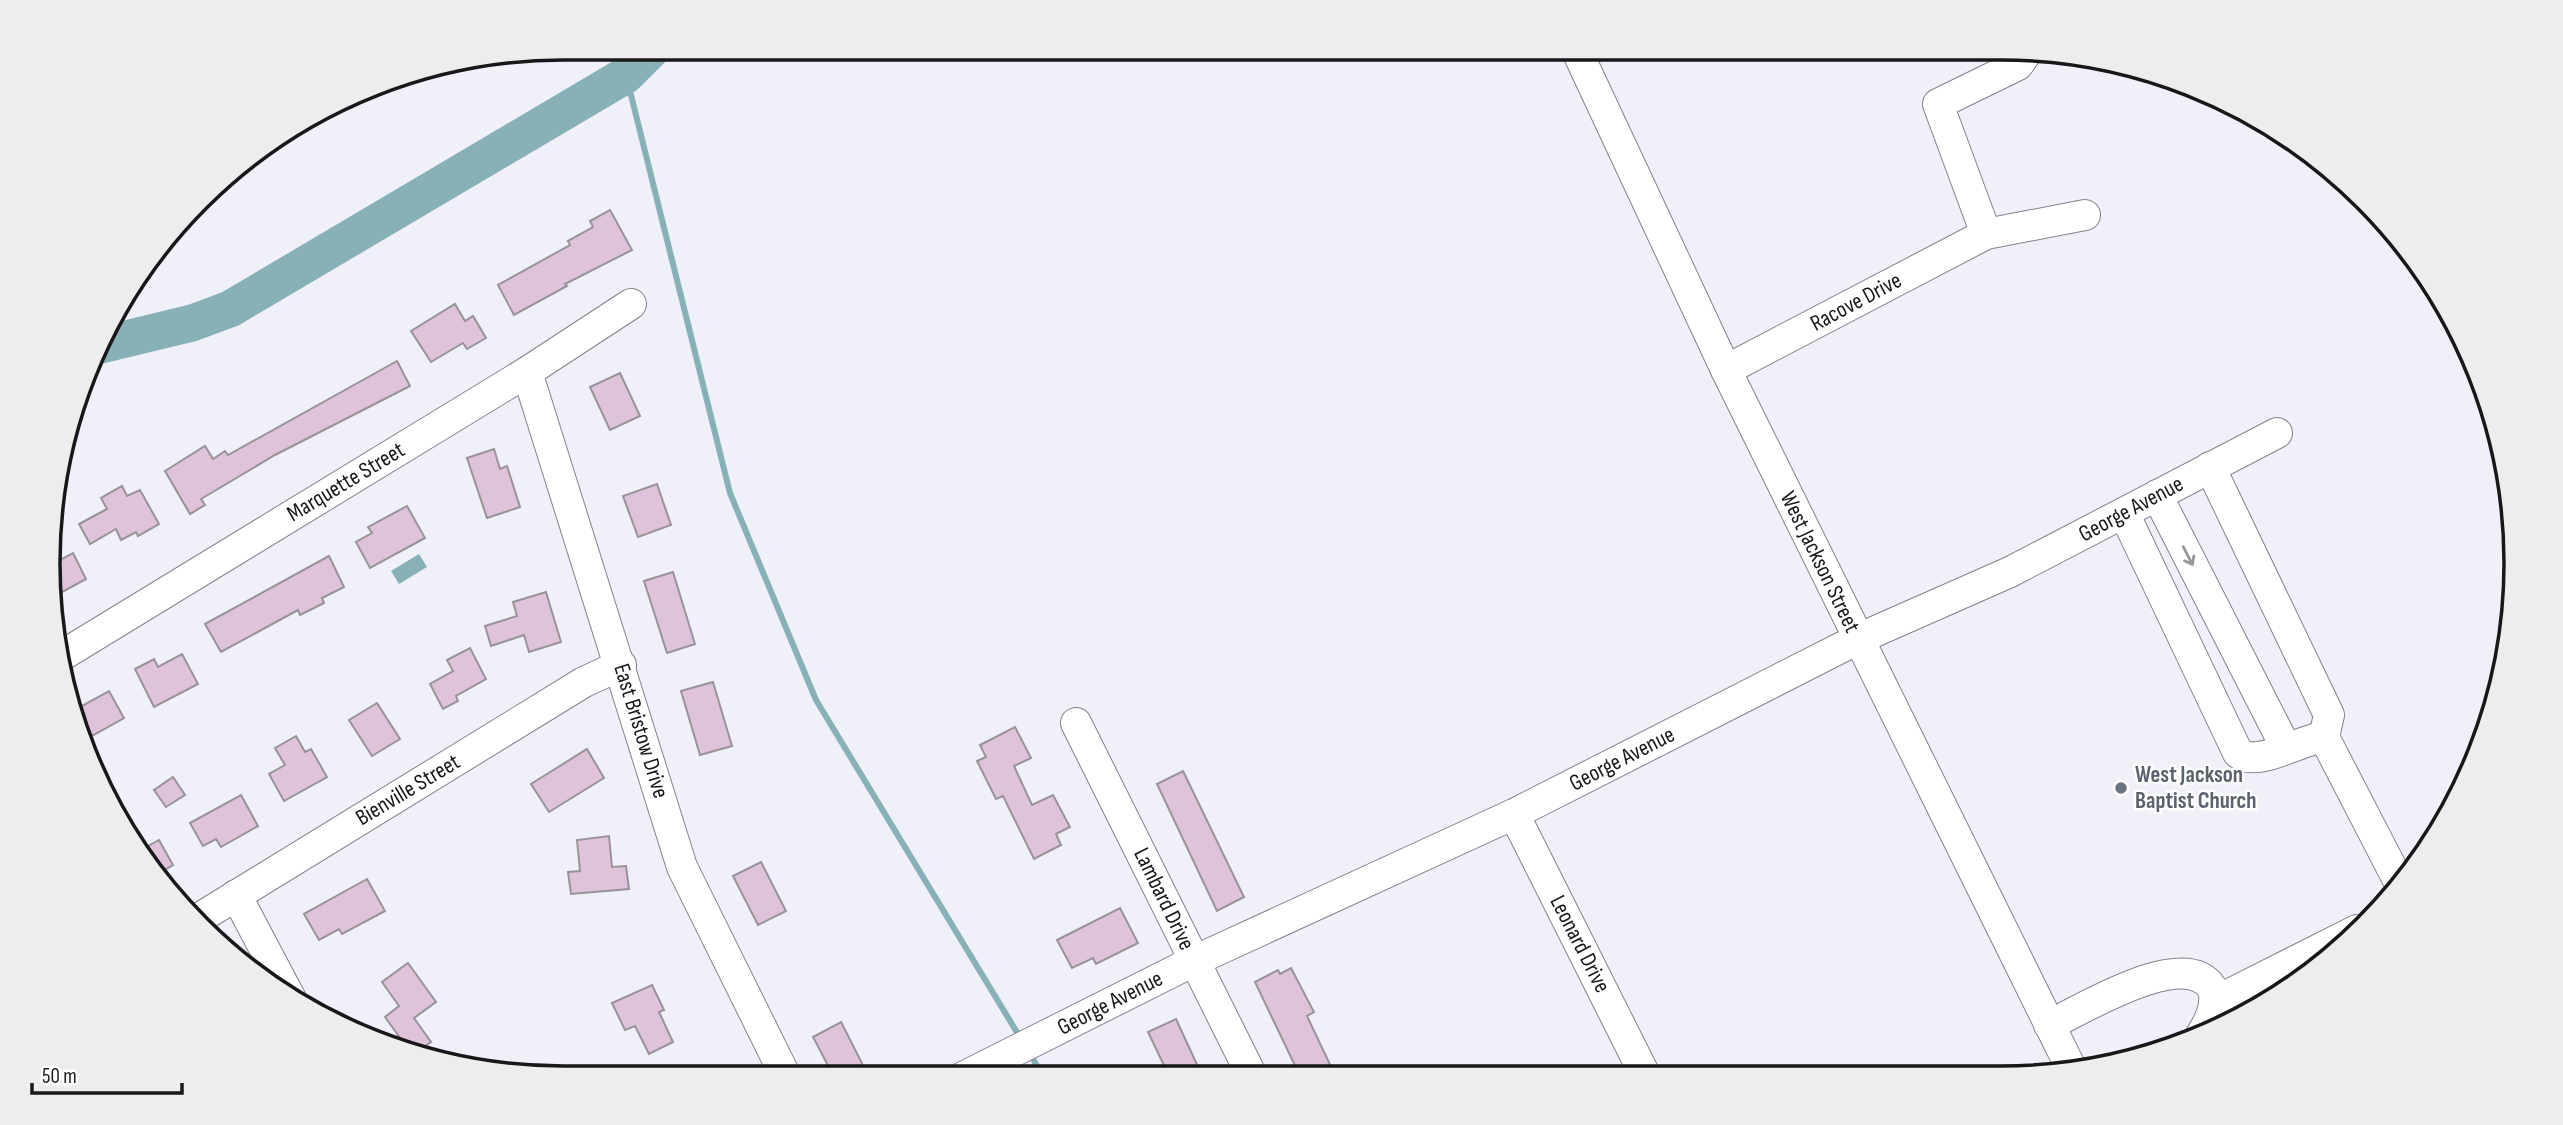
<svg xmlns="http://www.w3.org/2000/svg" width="2563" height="1125" font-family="'Sofia Sans Condensed',sans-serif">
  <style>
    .water { fill: #88b0b7 }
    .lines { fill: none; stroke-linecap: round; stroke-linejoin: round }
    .stream { stroke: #88b0b7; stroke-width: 6 }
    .river { stroke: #88b0b7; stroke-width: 37 }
    .building { fill: #dec3db; stroke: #999298; stroke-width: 2 }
    .minor-casing { stroke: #82828a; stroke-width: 32 }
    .minor { stroke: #fff; stroke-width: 30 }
    .oneway { stroke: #979798 }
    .worship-dot { fill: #6b7280; stroke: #fff; stroke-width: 2.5 }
    .labels { text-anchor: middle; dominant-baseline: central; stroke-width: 5; stroke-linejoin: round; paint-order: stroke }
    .street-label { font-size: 23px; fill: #18181b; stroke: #fff }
    .worship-label { font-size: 23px; font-weight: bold; fill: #5b616d; stroke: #fff; text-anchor: start }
    .rim { fill: none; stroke: #18181b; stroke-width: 3.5 }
  </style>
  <rect width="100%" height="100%" fill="#f0f0f9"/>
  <!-- water -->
  <path class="water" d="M419 554 427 567 399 584 391 571Z"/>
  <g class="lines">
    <!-- stream -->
    <g class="stream">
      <path d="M626 75 730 493 816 700 1021 1039"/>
      <path d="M1030 1054 1043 1076"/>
    </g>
    <!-- river -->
    <path class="river" d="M101 345 192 323 230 309 626 75 654 47"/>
  </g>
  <!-- building -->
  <g class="building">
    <path d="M610 210 632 250 565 284 567 286 514 315 498 285 570 245 568 241 593 227 590 221Z"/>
    <path d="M455 304 465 321 473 316 486 338 467 349 463 343 431 362 411 331Z"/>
    <path d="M397 361 410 386 275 455 201 499 205 505 190 514 165 471 205 446 213 459 225 451 228 455Z"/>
    <path d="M620 373 640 416 610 430 590 387Z"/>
    <path d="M494 449 500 469 507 466 520 507 487 518 467 458Z"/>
    <path d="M657 484 671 525 638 537 623 496Z"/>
    <path d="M122 486 127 496 140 490 159 524 138 536 136 532 121 540 116 529 90 544 79 524 107 509 101 498Z"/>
    <path d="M407 506 425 538 370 568 356 542 372 533 368 527Z"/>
    <path d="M73 553 86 579 53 597 54 563Z"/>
    <path d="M329 556 344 587 322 598 324 603 300 615 298 610 221 652 205 624Z"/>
    <path d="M673 572 695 644 667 653 644 581Z"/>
    <path d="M546 592 561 642 529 652 524 635 491 646 485 626 517 616 513 602Z"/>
    <path d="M470 648 486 679 456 696 458 701 443 709 430 684 453 671 447 660Z"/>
    <path d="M182 654 198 684 154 707 135 669 154 659 158 667Z"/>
    <path d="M713 682 732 746 700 755 681 691Z"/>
    <path d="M109 691 124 718 81 742 71 712Z"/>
    <path d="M377 703 400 739 372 756 349 720Z"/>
    <path d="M1015 727 1031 758 1014 766 1032 805 1053 795 1070 827 1056 834 1061 845 1034 859 1003 796 996 799 977 761 986 757 980 745Z"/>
    <path d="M296 736 305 752 311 749 327 777 284 801 269 774 285 765 275 748Z"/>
    <path d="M587 749 604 778 549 812 531 784Z"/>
    <path d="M1183 771 1244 897 1217 911 1157 784Z"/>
    <path d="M173 777 185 795 166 807 154 790Z"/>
    <path d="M241 795 258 826 221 847 216 839 203 846 190 823Z"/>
    <path d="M609 836 612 867 626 866 629 889 571 894 568 872 580 871 577 840Z"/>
    <path d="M159 840 173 865 159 873 141 850Z"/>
    <path d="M761 862 786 911 758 925 733 876Z"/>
    <path d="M367 879 385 911 342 934 339 929 319 940 304 914Z"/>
    <path d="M1120 908 1138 943 1096 964 1093 958 1072 968 1057 940Z"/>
    <path d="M408 963 436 1002 414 1018 431 1042 415 1053H411L385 1017 399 1006 382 982Z"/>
    <path d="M1291 968 1314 1012 1307 1016 1335 1075 1300 1076 1255 982 1278 970 1280 974Z"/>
    <path d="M652 985 664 1010 659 1012 673 1042 649 1054 635 1026 625 1030 612 1003Z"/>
    <path d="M1176 1019 1200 1071 1189 1076H1169L1148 1032Z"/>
    <path d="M841 1022 866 1071 856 1077H834L813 1037Z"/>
  </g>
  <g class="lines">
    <defs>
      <g id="minor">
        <path d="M1575 47 1726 370 2073 1072"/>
        <path d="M1986 234 1938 104 2018 65 2027 52"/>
        <path d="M1726 370 1986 234 2085 215"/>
        <path d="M527 372 682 867 786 1077"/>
        <path d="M2210 467 2329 715 2324 737 2399 882"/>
        <path d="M2157 495 2286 748"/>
        <path d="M2124 513 2238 753C2258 768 2299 740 2324 737"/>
        <path d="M58 658 527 372 631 304"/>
        <path d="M1076 723 1252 1076"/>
        <path d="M1514 814 1645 1075"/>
        <path d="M236 895 291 999"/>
        <path d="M198 919 584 682 621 665"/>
        <path d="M2214 1002 2357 930"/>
        <path d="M2049 1025C2082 1010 2185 945 2212 988 2220 1003 2207 1026 2199 1038"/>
        <path d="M963 1077 1194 961 1514 814 1858 639 2010 572 2277 433"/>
      </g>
    </defs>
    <!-- minor casing -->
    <use href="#minor" class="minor-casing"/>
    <!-- minor -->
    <use href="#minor" class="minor"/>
  </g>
  <!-- one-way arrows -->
  <defs><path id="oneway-shaft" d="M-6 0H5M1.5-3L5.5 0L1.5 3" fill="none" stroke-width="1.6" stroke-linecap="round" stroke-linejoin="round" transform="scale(1.75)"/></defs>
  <use class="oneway" href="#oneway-shaft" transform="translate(2188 556) rotate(63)"/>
  <!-- markers -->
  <circle class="worship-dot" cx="2121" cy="788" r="7"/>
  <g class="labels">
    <!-- street labels -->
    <g class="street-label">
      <text transform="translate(1856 302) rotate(-28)">Racove Drive</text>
      <text transform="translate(346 482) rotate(-31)">Marquette Street</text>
      <text transform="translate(2131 509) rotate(-28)">George Avenue</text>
      <text transform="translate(1820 562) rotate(64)">West Jackson Street</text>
      <text transform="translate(641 731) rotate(73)">East Bristow Drive</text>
      <text transform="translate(1622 759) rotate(-27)">George Avenue</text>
      <text transform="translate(408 790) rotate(-31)">Bienville Street</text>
      <text transform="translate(1164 899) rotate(64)">Lambard Drive</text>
      <text transform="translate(1580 944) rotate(63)">Leonard Drive</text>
      <text transform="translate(1110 1003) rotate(-27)">George Avenue</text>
    </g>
    <!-- worship labels -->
    <g class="worship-label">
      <text x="2135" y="775">West Jackson<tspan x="2135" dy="26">Baptist Church</tspan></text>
    </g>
  </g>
  <!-- crop -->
  <path d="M0 0H2563V1125H0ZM563 60H2001A503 503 0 0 1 2504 563V563A503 503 0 0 1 2001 1066H563A503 503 0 0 1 60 563V563A503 503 0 0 1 563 60Z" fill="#ededed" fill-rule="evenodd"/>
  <path class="rim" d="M563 60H2001A503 503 0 0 1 2504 563V563A503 503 0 0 1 2001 1066H563A503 503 0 0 1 60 563V563A503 503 0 0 1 563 60Z"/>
  <!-- scale -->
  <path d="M32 1083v10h150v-10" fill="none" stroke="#18181b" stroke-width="3.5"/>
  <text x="42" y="1083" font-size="21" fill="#18181b" stroke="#ffffff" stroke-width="5" paint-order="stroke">50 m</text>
</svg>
